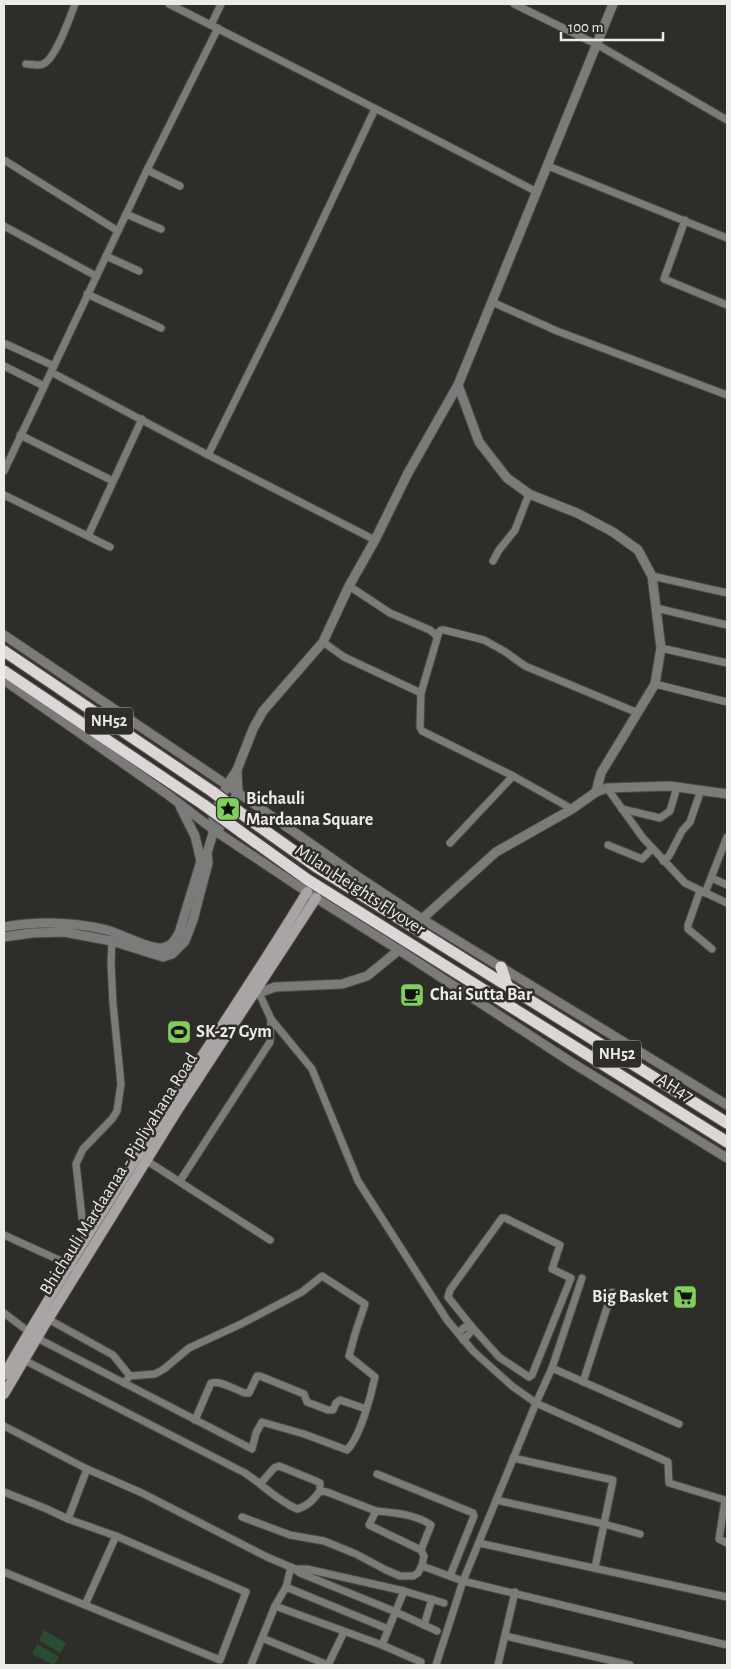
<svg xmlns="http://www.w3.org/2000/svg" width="731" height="1669" font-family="'Alegreya Sans',sans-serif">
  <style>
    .green { fill: #274d32 }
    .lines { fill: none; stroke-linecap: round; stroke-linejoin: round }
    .minor-casing { stroke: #4a4844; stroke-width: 9 }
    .tertiary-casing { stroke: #4a4844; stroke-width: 11 }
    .secondary-casing { stroke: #4a4844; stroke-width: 12 }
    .trunk-casing { stroke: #4a4844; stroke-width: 14 }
    .minor { stroke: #7d7a7a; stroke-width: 7 }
    .tertiary { stroke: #7d7a7a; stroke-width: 9 }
    .secondary { stroke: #aaa5a5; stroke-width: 10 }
    .trunk { stroke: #ddd6d6; stroke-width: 11 }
    .trunk-bridge-casing { stroke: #4a4844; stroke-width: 14; stroke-linecap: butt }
    .trunk-bridge { stroke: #ddd6d6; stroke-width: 11 }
    .labels { text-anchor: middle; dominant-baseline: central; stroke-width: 5; stroke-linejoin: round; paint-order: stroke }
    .shield { fill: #2f2d29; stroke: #b4b2af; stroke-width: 1 }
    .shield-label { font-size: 16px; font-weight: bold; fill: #edebe8 }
    .poi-label { font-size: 18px; font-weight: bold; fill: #edebe8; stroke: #2f2d29; text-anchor: start }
    .street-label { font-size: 18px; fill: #edebe8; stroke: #2f2d29 }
  </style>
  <rect width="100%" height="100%" fill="#2f2d29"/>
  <!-- green -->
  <g class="green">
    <path d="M44 1630 66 1643 60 1653 39 1640Z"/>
    <path d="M37 1644 59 1657 54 1665 32 1654Z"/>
  </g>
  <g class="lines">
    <defs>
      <g id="minor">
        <path d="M169 4C292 66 415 128 537 192"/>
        <path d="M514 4 598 45 727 120"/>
        <path d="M211 25 221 4"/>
        <path d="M218 28 147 170 51 372 208 455 280 310 375 109"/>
        <path d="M26 64C32 64 40 67 45 63 57 55 70 17 75 4"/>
        <path d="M4 160 118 231"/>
        <path d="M548 166 727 238"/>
        <path d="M147 170 180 186"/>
        <path d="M126 214 161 229"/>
        <path d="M685 220 664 279 727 305"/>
        <path d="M4 226 96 276"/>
        <path d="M106 256 139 271"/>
        <path d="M87 294 161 328"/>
        <path d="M492 302 557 331 727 395"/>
        <path d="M4 345 6 344 54 366"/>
        <path d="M4 366 44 386"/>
        <path d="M20 435 113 481"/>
        <path d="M208 455 375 540"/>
        <path d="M4 471 51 372"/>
        <path d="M4 495 110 547"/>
        <path d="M88 536 142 419"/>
        <path d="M493 561 499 550 515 530 529 494"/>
        <path d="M652 576 727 593"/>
        <path d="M349 586 390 613 430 630 437 636"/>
        <path d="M656 608 727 625"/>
        <path d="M323 642 344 657 421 693"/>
        <path d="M661 648 727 663"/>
        <path d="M655 684 727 702"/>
        <path d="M607 788 643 838 685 883 727 903"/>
        <path d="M572 809 513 776 422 731 420 727 421 693 439 632 441 630H444L484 640 504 651 525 666 638 713"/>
        <path d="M622 809 660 818 670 811 677 787"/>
        <path d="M450 843 513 776"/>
        <path d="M608 845 642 859 652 849"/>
        <path d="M663 861 669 856 682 831 690 822 701 790"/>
        <path d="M712 878 727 885"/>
        <path d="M700 891 688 925V929L712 949"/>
        <path d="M705 893 727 837"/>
        <path d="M259 993 271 1019 312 1069 358 1181 447 1320 473 1351 512 1386 536 1403 668 1462 669 1483 725 1500 719 1539 727 1543"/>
        <path d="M144 1159 270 1240"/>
        <path d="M180 1181 270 1042 271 1019"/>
        <path d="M82 1218 76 1164 83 1149 112 1119 117 1111 121 1084 113 1004 111 963 112 941"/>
        <path d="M502 1218H505L560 1245 552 1269 571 1278 532 1375 529 1377 499 1357 472 1327 448 1297 450 1290Z"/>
        <path d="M4 1235 70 1265 78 1271"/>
        <path d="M4 1313 29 1332"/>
        <path d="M48 1319 113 1355 130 1376"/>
        <path d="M458 1333 465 1327H472L470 1333 463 1340"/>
        <path d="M37 1338 252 1449 256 1433 262 1422 304 1434 347 1450C360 1437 371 1396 375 1377L349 1356 355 1334 365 1304 322 1276 302 1292 241 1324 189 1348 164 1369 155 1374 130 1376 124 1383"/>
        <path d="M24 1360 245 1473C263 1485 277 1500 297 1509 308 1506 313 1500 320 1491"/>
        <path d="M552 1368 679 1424"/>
        <path d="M583 1382 612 1292"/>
        <path d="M195 1420 211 1383C221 1380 235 1390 245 1393H249L257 1376H260L304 1394 307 1402 328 1410H333L336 1403 340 1400 366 1409"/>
        <path d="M4 1426 87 1469 142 1493 267 1557 295 1569H307L404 1591 444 1603"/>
        <path d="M513 1458 613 1480 595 1568"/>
        <path d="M377 1474 473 1513 474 1516 450 1576"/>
        <path d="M4 1492 47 1509 68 1519 116 1536 246 1592 220 1660 4 1572"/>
        <path d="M496 1500 604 1524 640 1534"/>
        <path d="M376 1511C395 1513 415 1514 431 1525L421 1550"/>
        <path d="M242 1517 290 1535 324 1541 356 1554 386 1570 400 1576H413L418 1573 422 1565 424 1556 421 1550 369 1525 376 1511 327 1492 320 1491V1483L316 1481 279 1466 274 1468 261 1483"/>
        <path d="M68 1519 87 1469"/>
        <path d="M479 1543 727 1597"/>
        <path d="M422 1566 463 1581 727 1645"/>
        <path d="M295 1569 300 1573 396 1612 437 1631"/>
        <path d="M286 1587 291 1567"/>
        <path d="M85 1605 116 1536"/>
        <path d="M275 1606 382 1645 421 1662"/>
        <path d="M424 1625 432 1599"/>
        <path d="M505 1636 630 1665"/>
        <path d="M262 1638 328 1665"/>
        <path d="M382 1645 404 1591"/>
        <path d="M251 1665 275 1606 286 1587 388 1629"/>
        <path d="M328 1665 344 1632"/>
        <path d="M436 1665 463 1581 536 1403 552 1368 582 1278"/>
        <path d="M498 1665 515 1592"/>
      </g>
      <g id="tertiary">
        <path d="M458 385 479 442 507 478 529 494 577 513 613 532 638 550 652 576 661 648 655 684 601 773 596 792"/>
        <path d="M4 635 227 785 357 876 422 919 727 1105"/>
        <path d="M4 680 167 794 214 830 316 898 399 950 571 1062 727 1158"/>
        <path d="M180 806 195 836 201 861"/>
        <path d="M214 830 221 826 238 792 237 770"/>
        <path d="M422 919 496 852 572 809 596 792 607 788 670 786 727 794"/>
        <path d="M4 927C37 921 74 922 107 930 122 934 148 949 162 948 171 947 175 940 179 933L201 861 207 853"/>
        <path d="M4 937 32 933 64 932 112 941 163 957 172 954 185 941 193 920 208 863 207 853 214 830 213 817 227 785 237 770 253 729 263 711 323 642 349 586 375 540 408 473 458 385 613 4"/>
        <path d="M249 994 259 993 275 987 342 984 367 976 399 950"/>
      </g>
      <g id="secondary">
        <path d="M4 1375C57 1284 112 1195 169 1106 216 1035 263 965 307 892"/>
        <path d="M4 1394 44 1326 175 1114 316 898"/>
      </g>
      <g id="trunk">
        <path d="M4 651 213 792"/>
        <path d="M4 671 204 805"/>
        <path d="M250 820 315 866 727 1123"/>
        <path d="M241 832 308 880 727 1142"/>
        <path d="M501 967 507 985"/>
      </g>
    </defs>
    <!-- minor casing -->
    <use href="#minor" class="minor-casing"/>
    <!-- tertiary casing -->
    <use href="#tertiary" class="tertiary-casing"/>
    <!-- secondary casing -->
    <use href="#secondary" class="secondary-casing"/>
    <!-- trunk casing -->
    <use href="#trunk" class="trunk-casing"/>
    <!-- minor -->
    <use href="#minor" class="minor"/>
    <!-- tertiary -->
    <use href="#tertiary" class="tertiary"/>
    <!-- secondary -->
    <use href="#secondary" class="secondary"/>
    <!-- trunk -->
    <use href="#trunk" class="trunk"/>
    <defs>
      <g id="trunk-bridge">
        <path d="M213 792 250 820"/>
        <path d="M204 805 241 832"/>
      </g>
    </defs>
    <!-- trunk-bridge casing -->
    <use href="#trunk-bridge" class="trunk-bridge-casing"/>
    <!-- trunk-bridge -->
    <use href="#trunk-bridge" class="trunk-bridge"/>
  </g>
  <!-- icons -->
  <defs>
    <symbol id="sight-square" viewBox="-11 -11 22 22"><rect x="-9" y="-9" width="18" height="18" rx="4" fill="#7dd154" stroke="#2f2d29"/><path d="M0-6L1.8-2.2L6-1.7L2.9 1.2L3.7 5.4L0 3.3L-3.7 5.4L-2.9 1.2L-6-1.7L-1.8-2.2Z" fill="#111"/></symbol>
    <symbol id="cafe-square" viewBox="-11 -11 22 22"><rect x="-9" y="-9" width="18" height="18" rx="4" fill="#7dd154" stroke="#2f2d29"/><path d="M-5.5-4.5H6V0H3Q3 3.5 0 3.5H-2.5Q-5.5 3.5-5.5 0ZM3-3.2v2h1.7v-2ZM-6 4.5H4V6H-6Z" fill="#111"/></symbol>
    <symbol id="stadium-square" viewBox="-11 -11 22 22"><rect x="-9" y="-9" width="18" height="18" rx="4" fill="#7dd154" stroke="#2f2d29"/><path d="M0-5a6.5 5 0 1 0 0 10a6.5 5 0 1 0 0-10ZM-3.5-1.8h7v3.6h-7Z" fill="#111"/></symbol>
    <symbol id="supermarket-square" viewBox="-11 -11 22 22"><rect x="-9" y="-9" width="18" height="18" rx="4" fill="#7dd154" stroke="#2f2d29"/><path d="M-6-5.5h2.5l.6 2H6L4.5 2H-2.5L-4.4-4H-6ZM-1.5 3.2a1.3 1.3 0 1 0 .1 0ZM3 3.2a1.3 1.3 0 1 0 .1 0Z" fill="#111"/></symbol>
  </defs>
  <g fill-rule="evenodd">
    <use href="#sight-square" x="214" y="795" width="28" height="28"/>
    <use href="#cafe-square" x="398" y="981" width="28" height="28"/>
    <use href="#stadium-square" x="165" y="1018" width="28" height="28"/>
    <use href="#supermarket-square" x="671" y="1283" width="28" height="28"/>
  </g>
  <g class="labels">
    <!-- shield labels -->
    <g class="shield">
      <rect x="85" y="707.5" width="48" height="27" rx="4"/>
      <rect x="593" y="1040.5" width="48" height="27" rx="4"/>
    </g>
    <g class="shield-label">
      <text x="109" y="721">NH52</text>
      <text x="617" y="1054">NH52</text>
    </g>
    <!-- poi labels -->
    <g class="poi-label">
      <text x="246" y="799">Bichauli<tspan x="246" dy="21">Mardaana Square</tspan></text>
      <text x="430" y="995">Chai Sutta Bar</text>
      <text x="196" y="1032">SK-27 Gym</text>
      <text x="668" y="1297" text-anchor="end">Big Basket</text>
    </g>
    <!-- street labels -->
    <g class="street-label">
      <text transform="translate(360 890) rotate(33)">Milan Heights Flyover</text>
      <text transform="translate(675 1088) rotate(32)">AH47</text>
      <text transform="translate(119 1174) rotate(-58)">Bhichauli Mardaanaa - Pipliyahana Road</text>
    </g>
  </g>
  <!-- border -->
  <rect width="731" height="1669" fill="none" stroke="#edebe8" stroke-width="10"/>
  <!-- scale -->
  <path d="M561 32v8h102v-8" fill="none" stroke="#edebe8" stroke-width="2.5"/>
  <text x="568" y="32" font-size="15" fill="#edebe8" stroke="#2f2d29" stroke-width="4" paint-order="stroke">100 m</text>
</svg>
